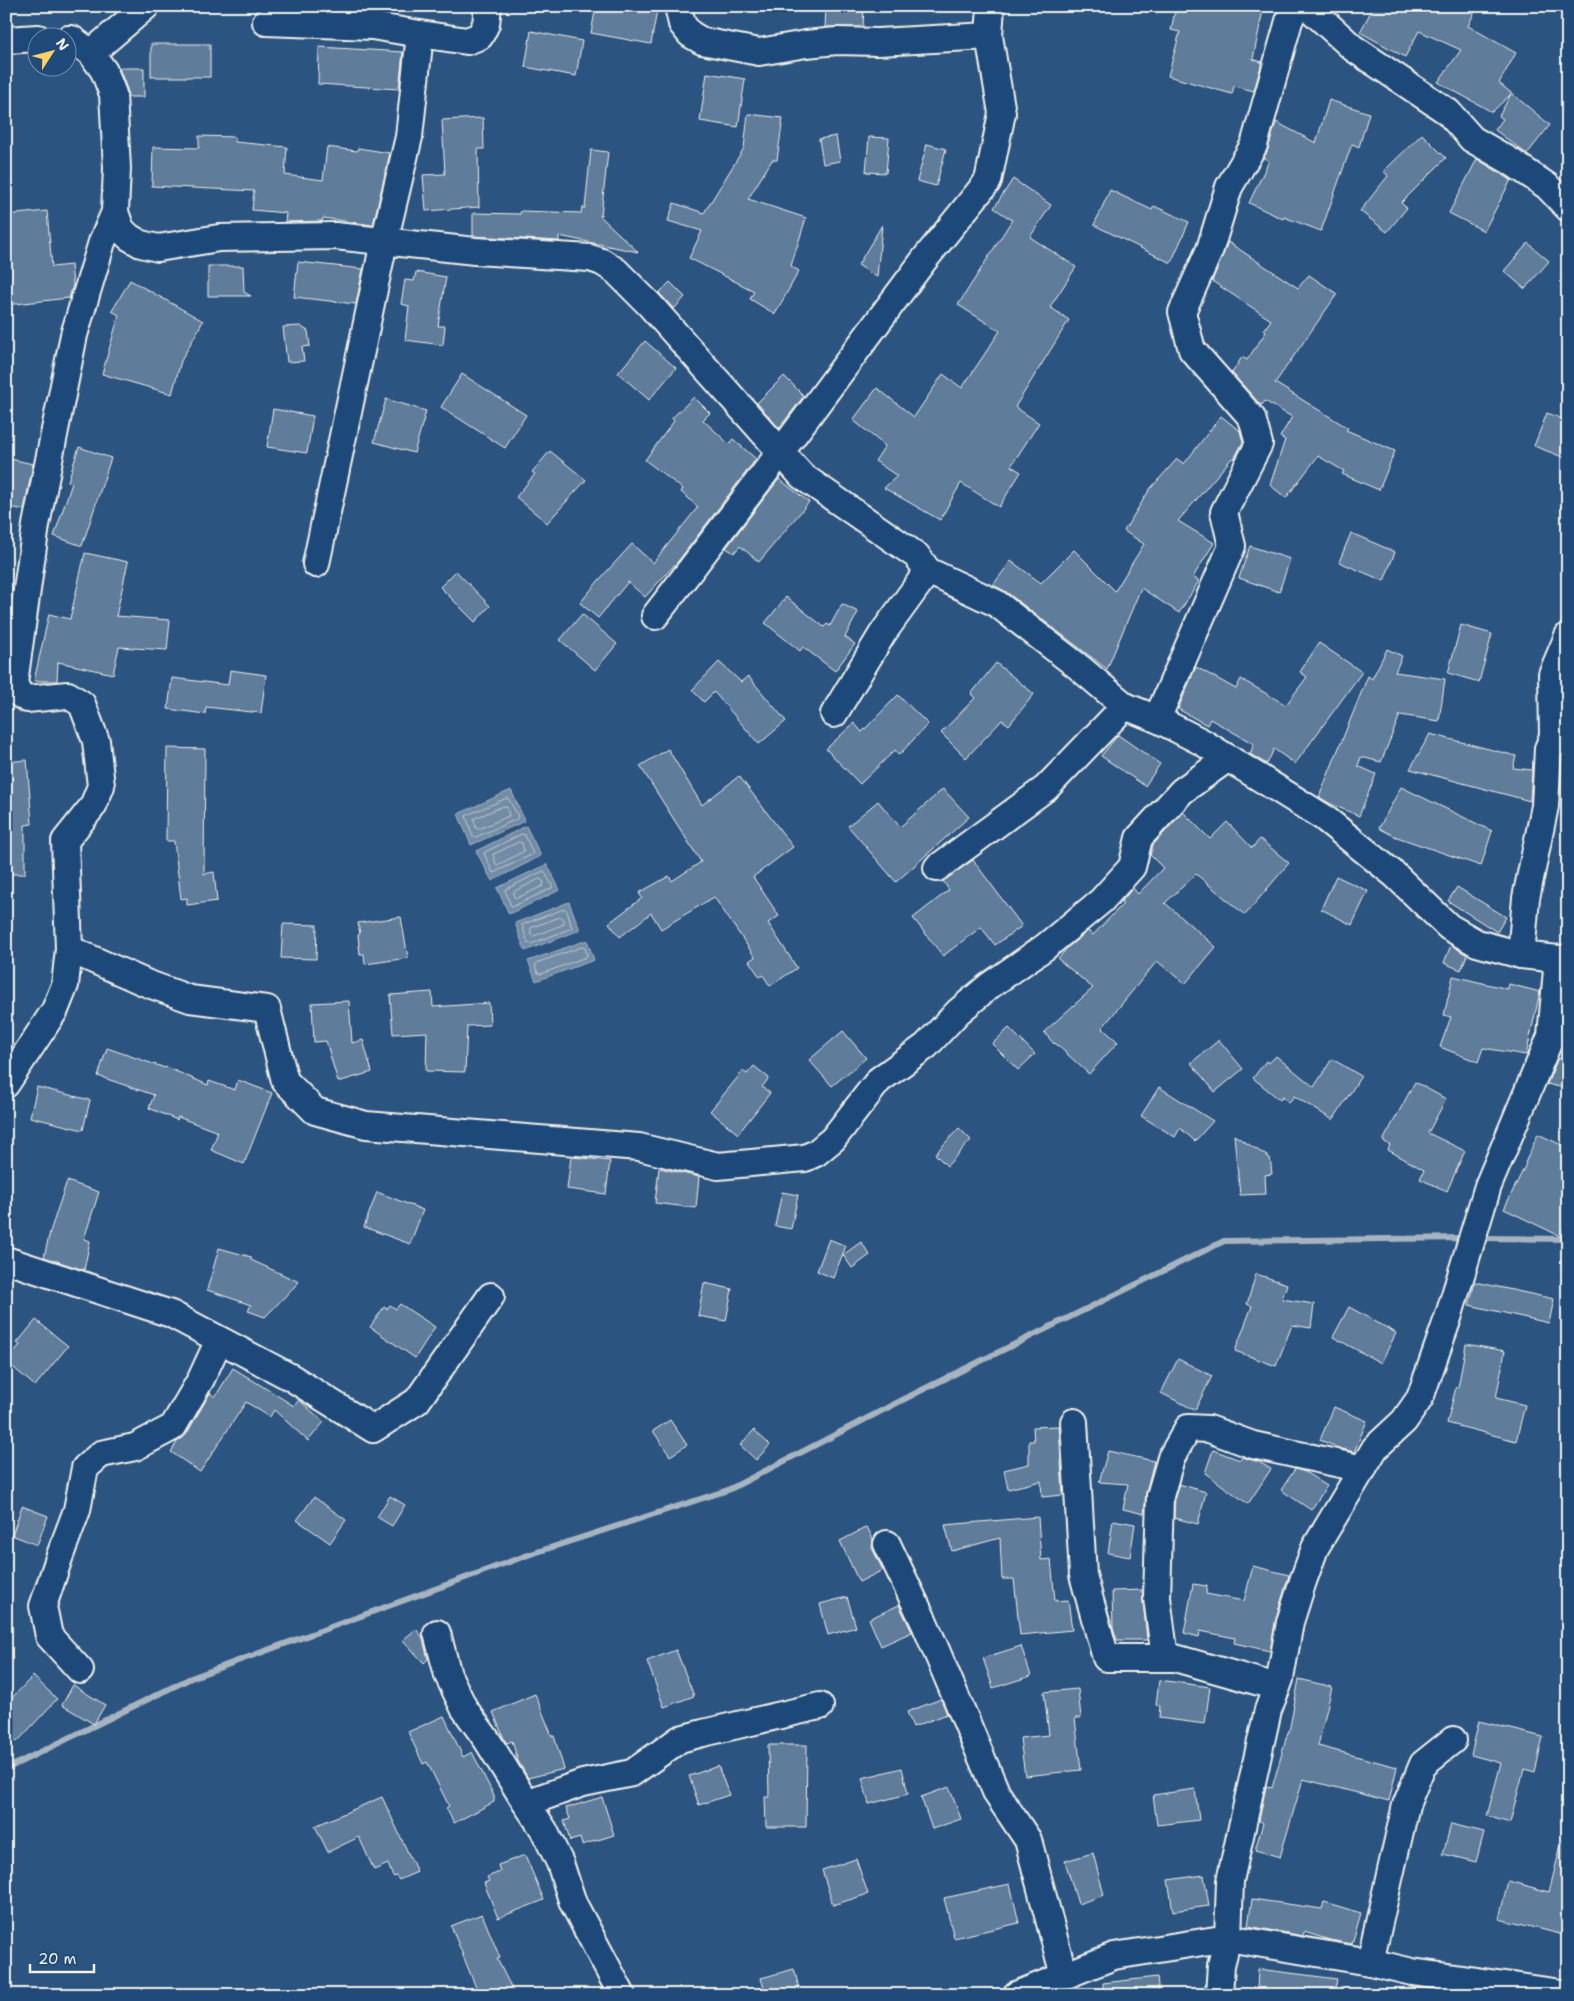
<svg xmlns="http://www.w3.org/2000/svg" width="1574" height="2001" font-family="'Shantell Sans',sans-serif">
  <style>
    .water { fill: #738ca6; stroke: #a7b4c0 }
    .lines { fill: none; stroke-linecap: round; stroke-linejoin: round }
    .shore { stroke: #c0c9ce; stroke-width: 1 }
    .stream { stroke: #a7b4c0; stroke-width: 6 }
    .building { fill: #5e7b9a; stroke: #f4f1e8 }
    .street-casing { stroke: #f4f1e8; stroke-width: 30 }
    .street { stroke: #1f4a7a; stroke-width: 26 }
  </style>
  <rect width="100%" height="100%" fill="#2c5481"/>
  <filter id="ink" filterUnits="userSpaceOnUse"><feTurbulence type="fractalNoise" baseFrequency=".02" numOctaves="2"/><feDisplacementMap in="SourceGraphic" scale="10" xChannelSelector="R" yChannelSelector="G"/><feConvolveMatrix kernelMatrix="1 2 1 2 8 2 1 2 1" color-interpolation-filters="sRGB"/></filter>
  <g filter="url(#ink)">
    <!-- water -->
    <g class="water">
      <path d="M511 790 525 821 471 845 458 814Z"/>
      <path d="M526 826 541 856 492 881 476 851Z"/>
      <path d="M547 864 560 890 509 914 497 888Z"/>
      <path d="M569 902 580 930 525 951 515 923Z"/>
      <path d="M587 940 594 960 536 981 528 961Z"/>
    </g>
    <g class="lines">
      <!-- shore -->
      <g class="shore">
        <path d="M508 798 518 816 517 819 476 837H473L466 816Z"/>
        <path d="M504 806 507 807 509 816 479 829 476 828 474 819Z"/>
        <path d="M522 834 525 835 533 854 493 873 484 853Z"/>
        <path d="M519 842 522 843 524 851 498 865 496 864 493 855Z"/>
        <path d="M544 871 552 885V888L514 906H511L505 890Z"/>
        <path d="M540 879 544 882 543 886 517 898 514 897V892Z"/>
        <path d="M565 909 567 911 572 928 531 944 528 943 522 925Z"/>
        <path d="M561 917 564 919V924L534 936 531 935V928Z"/>
        <path d="M582 947 585 948 587 955 586 957 541 974 538 973 535 966 537 963Z"/>
      </g>
      <!-- stream -->
      <g class="stream">
        <path d="M1479 1238 1568 1239"/>
        <path d="M6 1769 191 1678 528 1555 728 1490 918 1392 1224 1241 1467 1238"/>
      </g>
    </g>
    <!-- building -->
    <g class="building">
      <path d="M596 6H637L657 10 651 44 591 33Z"/>
      <path d="M826 6H864L863 27H825Z"/>
      <path d="M1176 6H1247L1263 10 1253 59 1262 62 1254 91 1234 86 1232 94 1168 76 1180 32 1171 30Z"/>
      <path d="M1374 6H1465L1475 11 1468 26 1516 53 1499 83 1550 125 1527 154 1495 130 1503 119 1499 116 1511 94 1492 112 1438 82 1461 50 1419 31 1405 57 1360 32Z"/>
      <path d="M531 31 582 41 576 76 525 67Z"/>
      <rect x="151" y="44" width="59" height="33"/>
      <path d="M319 47 403 52 399 89 318 84Z"/>
      <path d="M119 68H144V97H128L127 89Z"/>
      <path d="M707 73 745 79 738 127 700 121Z"/>
      <path d="M1329 100 1369 113 1359 147 1352 144 1321 231 1284 217 1283 219 1249 203 1269 161 1264 158 1268 149 1276 122 1316 143Z"/>
      <path d="M748 114 783 118 777 160H772L748 199 806 218 791 266 799 271 775 314 750 299 754 291 689 258 702 231 668 221 674 203 704 213 744 148Z"/>
      <path d="M483 118 484 149H478L479 207 426 211 423 175 445 174 442 120Z"/>
      <path d="M1422 134 1446 158 1401 203 1407 208 1387 232 1360 211 1388 176 1384 171Z"/>
      <path d="M199 136 235 137V142L287 147 285 175 323 180 327 147 357 151 358 148 390 153 373 225 323 218 322 221 285 222 286 213 252 210 254 191 152 186 153 147 199 148Z"/>
      <path d="M836 136 840 161 823 164 819 139Z"/>
      <path d="M869 137 889 138 886 173 866 172Z"/>
      <path d="M927 144 946 149 936 186 917 181Z"/>
      <path d="M591 150 608 152 601 216 599 215 638 252 559 236V241L473 236V213L520 214 521 211 581 213 582 208H585Z"/>
      <path d="M1477 159 1511 180 1484 231 1449 213Z"/>
      <path d="M1013 179 1051 205 1030 237 1076 267 1050 307 1069 320 1015 407 1039 423 1011 466 1021 472 999 507 961 483 940 520 884 488 897 476 875 461 885 446 853 420 877 388 914 417 943 374 962 388 1000 331 958 305 1012 220 994 208Z"/>
      <path d="M1110 190 1152 210 1154 206 1189 222 1171 263 1094 225Z"/>
      <path d="M47 211 52 267 71 265 73 285 69 298 6 305V215Z"/>
      <path d="M882 225 877 277 858 265Z"/>
      <path d="M1228 242 1298 288 1309 275 1337 294 1275 383 1348 428 1346 430 1395 451 1379 490 1342 474 1344 471 1318 456 1286 498 1270 485 1285 440 1280 437 1292 417 1265 401 1262 405 1258 402 1232 373 1242 357 1247 360 1266 332 1264 330 1271 320 1212 281Z"/>
      <path d="M1528 243 1549 261 1525 289 1504 271Z"/>
      <path d="M298 262 363 269 356 304 294 297Z"/>
      <path d="M208 266H243L244 292 251 296H208Z"/>
      <path d="M416 272 446 277 438 326H445L443 345 405 340 409 306 401 304 405 280 414 281Z"/>
      <path d="M130 280 203 321 181 361 172 394 102 374 119 315 112 311Z"/>
      <path d="M670 282 685 297 674 309 659 293Z"/>
      <path d="M300 326 308 331 310 346 302 347 304 361 287 362 283 327Z"/>
      <path d="M645 341 676 368 649 400 618 373Z"/>
      <path d="M462 374 526 415 505 448 441 407Z"/>
      <path d="M784 376 804 396 779 428 757 403Z"/>
      <path d="M694 397 710 413 703 420 729 444 733 439 756 459 679 560 645 597 628 582 598 618 580 603 599 580 632 544 653 563 698 507 681 492 683 489 645 460 674 421 672 418Z"/>
      <path d="M386 399 426 411 414 453 374 442Z"/>
      <path d="M273 409 313 416 307 453 267 447Z"/>
      <path d="M1547 413 1568 421V459L1534 446Z"/>
      <path d="M1221 416 1240 431 1243 442 1234 459 1232 458 1178 521 1214 543 1193 577 1199 581 1179 613 1141 588 1107 669 1005 591 993 585 1011 561 1041 583 1074 550 1115 591 1144 544 1124 531 1150 489 1177 459 1184 464Z"/>
      <path d="M79 447 111 458 82 546 54 536 72 483 68 481Z"/>
      <path d="M550 451 586 480 547 523 516 497 535 474 532 472Z"/>
      <path d="M6 458 33 464 24 510 6 506Z"/>
      <path d="M779 479 809 502 759 562 740 546 734 553 726 548Z"/>
      <path d="M1351 533 1395 552 1384 581 1339 562Z"/>
      <path d="M1250 546 1290 559 1279 592 1239 578Z"/>
      <path d="M85 553 128 562 116 616 170 620 167 650 119 647 113 674 58 662 57 681H34L49 614 70 619Z"/>
      <path d="M456 571 490 606 475 622 440 587Z"/>
      <path d="M786 597 824 627 827 624 830 626 842 604 858 612 845 637 855 644 835 671 803 647 800 651 765 623Z"/>
      <path d="M582 614 617 644 595 670 560 640Z"/>
      <path d="M1461 625 1492 634 1479 682 1448 673Z"/>
      <path d="M1319 643 1362 672 1295 764 1274 749 1267 764 1265 763 1250 754 1254 744 1210 719 1207 725 1178 709 1196 667 1236 689 1241 679 1286 705 1307 677 1300 672Z"/>
      <path d="M1387 649 1402 656 1395 672 1445 679 1439 721 1400 715 1381 762 1361 757 1358 766 1376 774 1359 816 1331 804 1319 797 1368 676 1372 679Z"/>
      <path d="M719 662 741 682 748 676 786 721 759 744 714 692 704 702 692 690Z"/>
      <path d="M996 663 1034 694 1009 725 1002 720 966 758 941 733 975 698 971 694Z"/>
      <path d="M230 670 266 675 261 713 206 707 205 714 168 709 172 678 228 685Z"/>
      <path d="M898 695 928 724 899 755 895 750 860 784 826 749 854 723 862 732Z"/>
      <path d="M1430 734 1516 756 1513 768 1532 770 1530 801 1410 769Z"/>
      <path d="M1118 735 1160 764 1145 786 1101 756Z"/>
      <path d="M167 748 205 749 204 874 214 872 217 901 187 905V898L181 899 174 841H166Z"/>
      <path d="M668 749 702 805 739 776 793 847 753 877 779 916 768 923 797 968 770 986 763 975 760 977 749 961 755 957 714 897 661 929 651 913 620 937 609 923 642 898 639 893 669 876 672 881 701 862 640 766Z"/>
      <path d="M27 760 32 824 25 825V874H6V762Z"/>
      <path d="M1401 787 1492 831 1481 866 1394 836 1379 828Z"/>
      <path d="M943 789 969 817 896 882 848 826 878 801 900 827Z"/>
      <path d="M1183 812 1210 839 1227 822 1252 848 1260 839 1289 863 1245 915 1196 874 1165 903 1216 947 1185 984 1157 961 1102 1028 1118 1042 1089 1074 1055 1043 1054 1044 1044 1032 1093 988 1058 959 1068 947 1088 931 1093 935 1123 904 1121 902 1133 888 1138 894 1163 868 1150 855 1153 845Z"/>
      <path d="M973 860 1022 926 995 945 981 927 943 956 913 918 949 890 943 881Z"/>
      <path d="M1336 876 1368 891 1352 925 1321 909Z"/>
      <path d="M1457 887 1506 917 1497 932 1448 901Z"/>
      <path d="M401 917 408 958 365 964 364 954H360L358 935 360 934 358 923Z"/>
      <path d="M283 924 317 925 316 959 281 958Z"/>
      <path d="M1451 945 1467 955 1461 970 1444 963Z"/>
      <path d="M1453 976 1508 989 1509 984 1540 992 1526 1055 1483 1048 1478 1062 1440 1047 1451 1017 1444 1015Z"/>
      <path d="M432 992 433 1007 489 1003 490 1025 467 1026 465 1072 426 1071 427 1032 393 1034 390 995Z"/>
      <path d="M349 1001 352 1043 363 1040 372 1072 338 1082 326 1041 314 1042 312 1003Z"/>
      <path d="M1009 1028 1035 1054 1018 1070 992 1044Z"/>
      <path d="M843 1031 866 1058 832 1086 809 1060Z"/>
      <path d="M1219 1040 1243 1069 1215 1092 1191 1063Z"/>
      <path d="M107 1048 165 1068 166 1067 208 1085 209 1081 235 1090 238 1080 272 1093 244 1164 211 1150 218 1132 178 1117 177 1120 149 1108 154 1095 98 1076Z"/>
      <path d="M1276 1056 1314 1087 1332 1059 1361 1076 1333 1120 1294 1096 1289 1103 1283 1097 1280 1100 1253 1078 1266 1061 1269 1063Z"/>
      <path d="M1558 1058 1568 1060V1089L1547 1084Z"/>
      <path d="M754 1066 769 1078 762 1087 770 1093 738 1134 710 1111 743 1071 747 1074Z"/>
      <path d="M1415 1082 1446 1099 1428 1133 1465 1151 1447 1191 1420 1179 1424 1170 1388 1150 1390 1145 1383 1141Z"/>
      <path d="M37 1087 90 1100 83 1130 30 1117Z"/>
      <path d="M1159 1087 1213 1121 1195 1141 1180 1128 1175 1137 1141 1116Z"/>
      <path d="M959 1128 971 1140 947 1166 935 1154Z"/>
      <path d="M1538 1134 1568 1148V1219L1560 1236 1504 1209 1526 1164 1525 1163Z"/>
      <path d="M1234 1135 1270 1158 1272 1174 1265 1175 1266 1194 1240 1195Z"/>
      <path d="M571 1157 610 1161 606 1194 567 1189Z"/>
      <path d="M659 1168 699 1177 696 1208 655 1203Z"/>
      <path d="M67 1181 99 1192 84 1239 90 1241 84 1270 44 1257 50 1232Z"/>
      <path d="M377 1192 423 1210 410 1244 364 1227Z"/>
      <path d="M782 1192 798 1195 791 1229 775 1226Z"/>
      <path d="M829 1239 846 1246 833 1278 817 1271Z"/>
      <path d="M861 1242 870 1255 852 1268 843 1255Z"/>
      <path d="M219 1248 251 1257V1260L299 1282 265 1317 248 1311 251 1305 207 1290Z"/>
      <path d="M1256 1274 1287 1284 1282 1299 1314 1304 1311 1328 1292 1325 1276 1366 1235 1351 1252 1306 1247 1304Z"/>
      <path d="M1475 1282 1554 1299 1549 1323 1469 1305Z"/>
      <path d="M704 1283 732 1289 726 1321 698 1316Z"/>
      <path d="M400 1304 435 1327 415 1358 370 1327 384 1307 387 1309 390 1305 396 1309Z"/>
      <path d="M1349 1307 1396 1333 1381 1363 1333 1337Z"/>
      <path d="M36 1320 68 1346 35 1386 6 1361 20 1345 17 1343Z"/>
      <path d="M1466 1344 1505 1351 1496 1398 1525 1405 1516 1441 1447 1423 1456 1387 1458 1388Z"/>
      <path d="M1178 1359 1212 1376 1195 1410 1161 1393Z"/>
      <path d="M233 1368 294 1406 299 1400 324 1422 308 1441 274 1410 270 1417 246 1402 200 1472 171 1452 177 1442 186 1435 210 1393 215 1397Z"/>
      <path d="M1334 1407 1367 1421 1354 1452 1339 1448 1320 1440Z"/>
      <path d="M670 1420 687 1445 670 1456 653 1431Z"/>
      <path d="M1059 1426 1063 1495 1042 1497 1041 1481 1008 1489 1004 1470 1029 1464V1441H1034L1033 1427Z"/>
      <path d="M754 1430 770 1445 756 1460 740 1445Z"/>
      <path d="M1213 1450 1240 1460 1242 1457 1259 1462 1271 1469 1248 1504 1205 1473Z"/>
      <path d="M1108 1451 1154 1461 1146 1492 1144 1514 1123 1509 1128 1484 1099 1482Z"/>
      <path d="M1295 1469 1305 1472 1327 1486 1311 1510 1281 1490Z"/>
      <path d="M1179 1484 1206 1492 1198 1524 1174 1518 1175 1498Z"/>
      <path d="M390 1496 405 1505 392 1526 377 1517Z"/>
      <path d="M314 1497 346 1520 330 1543 297 1520Z"/>
      <path d="M22 1506 48 1516 37 1545 12 1535Z"/>
      <path d="M1038 1517 1041 1560 1051 1559 1055 1601 1068 1600 1072 1630 1020 1635 1014 1579H1002L1000 1538 952 1551 945 1525Z"/>
      <path d="M1113 1520 1135 1524 1130 1557 1108 1553Z"/>
      <path d="M867 1527 873 1539 872 1548 883 1570 859 1582 840 1541Z"/>
      <path d="M1253 1566 1289 1575 1276 1618 1270 1651 1234 1643 1235 1638 1200 1631 1199 1637 1184 1633 1193 1584 1207 1586 1206 1594 1244 1601Z"/>
      <path d="M1142 1590 1147 1640H1117L1113 1627 1112 1591Z"/>
      <path d="M847 1597 856 1627 828 1635 820 1604Z"/>
      <path d="M899 1605 912 1632 881 1646 869 1619Z"/>
      <path d="M416 1629 422 1636 428 1659 424 1663 403 1640Z"/>
      <path d="M1021 1646 1031 1676 993 1688 983 1658Z"/>
      <path d="M676 1650 694 1696 664 1707 647 1661Z"/>
      <path d="M33 1676 57 1699 17 1742 6 1732V1704Z"/>
      <path d="M1299 1679 1332 1687 1318 1746 1397 1767 1389 1801 1303 1779 1280 1857 1255 1850 1263 1823 1259 1821 1266 1786 1272 1788 1288 1732H1289Z"/>
      <path d="M1159 1680 1210 1687 1205 1724 1159 1718 1160 1706 1156 1705Z"/>
      <path d="M73 1685 105 1705 94 1724 62 1705Z"/>
      <path d="M1078 1689 1081 1718H1075L1081 1770 1025 1776 1020 1738 1049 1735 1044 1692Z"/>
      <path d="M535 1694 552 1736H554L564 1769 528 1778 518 1761 512 1741 507 1743 505 1741 493 1712Z"/>
      <path d="M941 1699 947 1714 913 1727 907 1712Z"/>
      <path d="M444 1716 463 1757 472 1752 494 1796V1802L454 1823 446 1808 449 1806 427 1762 423 1764 408 1732Z"/>
      <path d="M1479 1721 1543 1737 1535 1772 1524 1769 1510 1823 1487 1816 1501 1763 1471 1755Z"/>
      <path d="M768 1745H807L806 1827H766L765 1797H769Z"/>
      <path d="M718 1766 729 1795 699 1805 689 1776Z"/>
      <path d="M902 1768 908 1794 869 1804 862 1778Z"/>
      <path d="M949 1787 961 1819 932 1829 921 1797Z"/>
      <path d="M1195 1789 1199 1820 1157 1825 1153 1795Z"/>
      <path d="M382 1797 417 1872 399 1880 396 1876 393 1877 388 1864 374 1870 359 1837 328 1852 315 1826Z"/>
      <path d="M602 1797 614 1835 582 1845 580 1838 570 1841 564 1821 570 1819 566 1808Z"/>
      <path d="M1451 1824 1484 1832 1476 1862 1443 1854Z"/>
      <path d="M1562 1841H1568V1936L1499 1919 1508 1881 1549 1892Z"/>
      <path d="M1093 1853 1104 1895 1078 1904 1065 1861Z"/>
      <path d="M525 1855 544 1900 498 1918 484 1883 489 1881 487 1877 500 1872 498 1865Z"/>
      <path d="M856 1859 868 1894 833 1905 822 1870Z"/>
      <path d="M1204 1875 1209 1906 1173 1911 1168 1880Z"/>
      <path d="M1010 1884 1019 1923 954 1938 944 1898Z"/>
      <path d="M1252 1899 1322 1909 1324 1902 1361 1913 1352 1944 1330 1940 1304 1932 1303 1936 1248 1926Z"/>
      <path d="M482 1914 500 1958 497 1959 515 1995H479L451 1926Z"/>
      <path d="M794 1969 801 1995H766L761 1978Z"/>
      <path d="M1258 1969 1337 1979 1334 1995H1295L1257 1992Z"/>
      <path d="M1157 1977 1159 1995H1103V1983Z"/>
    </g>
    <g class="lines">
      <defs>
        <g id="street">
          <path d="M678 6 682 24 690 34 702 41 759 52 806 44 837 41 878 42 989 36 991 6"/>
          <path d="M1307 6 1353 48 1448 112 1472 139 1510 161 1547 186 1568 208"/>
          <path d="M266 22 372 26 420 34"/>
          <path d="M68 39H72L91 53 104 71 113 94 117 168 115 212 121 229 129 237 141 244 158 248 219 238 335 236 475 251 590 258 602 262 616 271 649 304 802 476 917 556 928 571 996 603 1080 668 1125 706 1157 719 1202 742 1323 817 1395 875 1449 927 1477 943 1521 955 1558 959 1568 958"/>
          <path d="M6 40 38 38"/>
          <path d="M91 53 146 6"/>
          <path d="M316 564 384 242 409 137 420 34 467 41 480 36 486 24 488 6"/>
          <path d="M655 616 780 453 924 260 988 181 1002 113 989 36"/>
          <path d="M834 714 883 633 928 571"/>
          <path d="M1157 719 1232 546 1224 512 1259 444 1252 418 1192 350 1182 312 1210 249 1229 187 1254 145 1289 21 1296 6"/>
          <path d="M1548 749 1553 736 1552 674 1568 636"/>
          <path d="M937 868 1046 788 1125 706"/>
          <path d="M69 949 146 983 190 999 267 1009 285 1081 315 1111 366 1125 639 1147 718 1166 805 1158 816 1153 833 1139 879 1080 926 1046 958 1012 989 986 1045 947 1101 901 1132 867 1139 838 1182 791 1228 758"/>
          <path d="M1521 955 1526 898 1545 806 1548 749 1568 732"/>
          <path d="M6 1084 55 1010 65 985 69 949 65 841 93 806 101 786 96 741 82 704 68 695 27 699 19 694 14 683 36 525 74 335 102 242 115 212"/>
          <path d="M6 1260 171 1314 292 1378 373 1429 417 1401 491 1296"/>
          <path d="M1074 1422 1083 1575 1106 1658H1175L1277 1687"/>
          <path d="M887 1544 925 1624 997 1794 1028 1840 1064 1976"/>
          <path d="M437 1633 448 1675 464 1708 487 1740 526 1803 544 1830 560 1863 573 1903 622 1995"/>
          <path d="M1165 1658 1157 1598 1160 1496 1171 1458 1188 1428 1209 1429 1253 1445 1363 1469"/>
          <path d="M80 1670 49 1636 43 1606 59 1558 77 1510 85 1468 101 1454 135 1447 173 1427 201 1379 219 1340"/>
          <path d="M526 1803 583 1783 632 1773 680 1739 703 1733 820 1706"/>
          <path d="M1370 1962 1406 1805 1423 1764 1453 1740"/>
          <path d="M1016 1995 1114 1956 1228 1938 1370 1962 1412 1972 1568 1994"/>
          <path d="M1219 1995 1221 1965 1228 1938 1230 1881 1268 1710 1280 1679 1290 1622 1303 1581 1315 1548 1375 1448 1404 1421 1420 1398 1448 1318 1488 1186 1551 1036 1558 959"/>
        </g>
      </defs>
      <!-- street casing -->
      <use href="#street" class="street-casing"/>
      <!-- street -->
      <use href="#street" class="street"/>
    </g>
  </g>
  <!-- margin -->
  <rect width="1574" height="2001" fill="none" stroke="#1f4a7a" stroke-width="25"/>
  <rect x="12" y="12" width="1549" height="1976" fill="none" stroke="#f4f1e8" stroke-width="2" filter="url(#ink)"/>
  <!-- north arrow -->
  <g transform="translate(52 52) rotate(54)"><circle r="24" fill="#1f4a7a" stroke="#748da6"/>
  <path d="M0-4L9 19L0 12L-9 19Z" fill="#ffd166"/>
  <text y="-8" font-size="14" font-weight="bold" text-anchor="middle" fill="#f4f1e8">N</text>
  </g>
  <!-- scale -->
  <path d="M30 1964v8h64v-8" fill="none" stroke="#f4f1e8" stroke-width="2.5"/>
  <text x="38" y="1964" font-size="15" fill="#f4f1e8" stroke="#1f4a7a" stroke-width="4" paint-order="stroke">20 m</text>
</svg>
